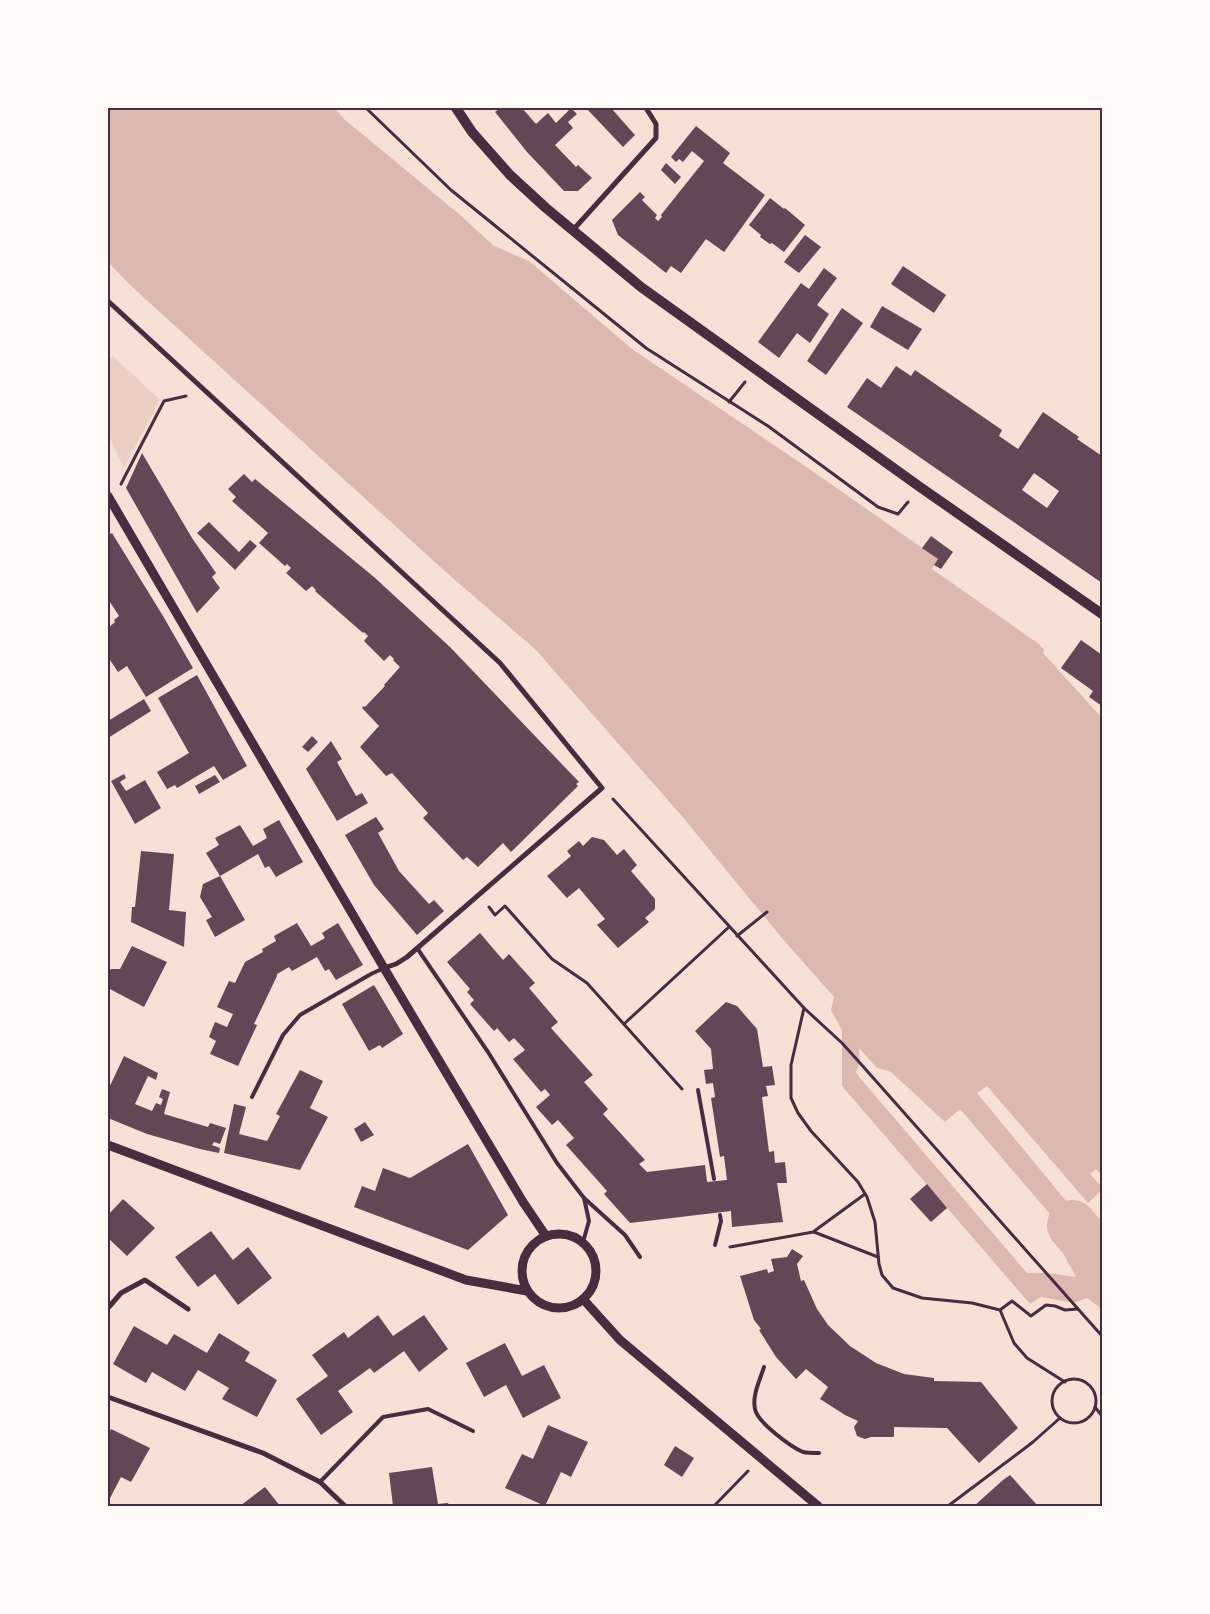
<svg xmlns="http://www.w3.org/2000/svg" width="1210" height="1614" font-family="Barlow,sans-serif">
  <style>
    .green { fill: #ebcfc5 }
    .water { fill: #dcb8b0; fill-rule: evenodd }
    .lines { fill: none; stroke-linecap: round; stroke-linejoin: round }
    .river { stroke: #dcb8b0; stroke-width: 50 }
    .building { fill: #644757; fill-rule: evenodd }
    .path { stroke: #4a2c40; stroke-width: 3 }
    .service { stroke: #4a2c40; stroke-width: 4 }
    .minor { stroke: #4a2c40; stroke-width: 5 }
    .tertiary { stroke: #4a2c40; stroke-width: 9 }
    .secondary { stroke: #4a2c40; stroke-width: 10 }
    .neatline { fill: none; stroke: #4a2c40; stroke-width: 2 }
  </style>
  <rect width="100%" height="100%" fill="#f7e1d7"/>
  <!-- green -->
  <path class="green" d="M113 356 160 400 124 468 108 434V360Z"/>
  <!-- water -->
  <path class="water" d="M108 108H334L344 119 459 214 494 246 529 261 632 349 808 468 938 559 932 569 1039 644 1044 650 1043 653 1102 718V1176L1096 1169 1090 1174 1102 1187V1190L1088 1203 987 1086 977 1093 1080 1218 1092 1229 1102 1221V1309L1087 1298 1074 1303 1041 1297 1030 1304 842 1086V1030L831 1010 834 997 781 937 681 815 536 650 447 573 129 284 108 262ZM859 1048 877 1068 891 1072 945 1122 960 1109 1074 1242 1063 1253 1076 1277 1047 1273H1027L860 1078 856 1072 860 1063Z"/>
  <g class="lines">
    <!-- river -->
    <path class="river" d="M1072 1225 1102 1261"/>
  </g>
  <!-- building -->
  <g class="building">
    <path d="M500 108H522L536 124 548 113 556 123 571 108 577 114 568 122 573 128 555 145 576 167 578 165 592 178 578 191H564L527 152 495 112Z"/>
    <path d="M586 108H611L635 135 623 147Z"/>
    <path d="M696 126 730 153 723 163 765 195 724 252 706 239 681 273 671 266 666 273 618 235 612 220 640 192 645 197 642 200 657 215 655 218 658 221 662 217 661 215 704 161 692 151 683 162 679 159 676 162 671 157Z"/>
    <path d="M666 163 681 177 675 184 661 170Z"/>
    <path d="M770 198 784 209 785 208 805 225 784 252 772 243 770 244 760 237 761 235 749 225Z"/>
    <path d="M805 235 821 247 799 273 784 262Z"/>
    <path d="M903 266 946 295 934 313 891 284Z"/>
    <path d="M824 268 837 278 817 305 829 314 810 343 797 333 779 358 758 342 801 283 809 289Z"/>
    <path d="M882 306 922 329 908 350 870 327Z"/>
    <path d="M842 308 863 323 826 375 807 361Z"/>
    <path d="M896 366 911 376 915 370 1002 430 999 436 1018 449 1043 412 1079 437 1077 439 1102 456V583L847 407 867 378 881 388ZM1034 473 1059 491 1047 508 1022 490Z"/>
    <path d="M142 453 192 538 216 573 212 577 220 588 197 613 126 488Z"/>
    <path d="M244 474 252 482 255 479 374 577 450 647 579 782 576 784 578 786 511 852 503 843 478 867 467 857 463 860 423 818 428 813 392 773 386 776 360 747 379 726 362 708 364 706 365 707 385 686 384 685 400 667 393 660 394 659 390 655 384 661 364 641 368 636 364 632 363 633 315 591 316 590 312 586 306 591 286 573 291 568 287 564 285 566 259 543 268 533 232 501 236 497 228 489Z"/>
    <path d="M209 522 239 552 250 540 257 546 235 570 197 533Z"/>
    <path d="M112 533 163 616 193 668 146 697 127 666 118 672 108 657V628L115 622 114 620 119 616 108 599V535Z"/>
    <path d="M931 536 953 552 941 569 934 565 938 559 922 548Z"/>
    <path d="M1081 640 1102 655V706L1089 697 1093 691 1061 668Z"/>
    <path d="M197 675 247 766 223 780 214 766 177 788 175 785 167 789 157 772 189 753 158 698Z"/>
    <path d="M144 699 151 711 108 738V721Z"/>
    <path d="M312 736 318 742 308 752 302 747Z"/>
    <path d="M331 741 342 759 337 762 356 796 362 793 368 803 337 821 306 769Z"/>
    <path d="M124 774 126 778 120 782 126 791 145 780 161 808 135 824 111 781Z"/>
    <path d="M215 775 220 782 199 794 195 786Z"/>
    <path d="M376 817 384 829 378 833 399 871 429 904 434 900 444 911 417 935 374 885 345 835Z"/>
    <path d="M279 820 303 862 276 877 269 866 265 868 258 854 220 876 206 853 219 845 215 838 240 825 253 846 267 838 263 829Z"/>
    <path d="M592 837 604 840 617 855 624 849 637 865 631 871 655 899V909L645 918 649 922 618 948 597 925 605 919 579 888 567 898 547 876 571 856 567 851 579 841 583 846Z"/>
    <path d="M141 851 174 854 169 910 186 912 184 947 131 922 132 907H135Z"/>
    <path d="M220 876 245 920 215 937 206 920 212 917 200 897 203 884Z"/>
    <path d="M297 923 311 946 325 938 322 933 338 923 363 965 336 980 329 969 325 971 317 957 292 971 289 967 277 974V976L254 1024 257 1025 238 1066 210 1054 216 1041 209 1037 215 1022 227 1027 233 1014 217 1007 229 981 235 983 245 962 263 952 262 949 276 941 274 936Z"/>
    <path d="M480 933 503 960 509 954 535 983 529 988 558 1022 551 1028 593 1075 584 1082 608 1109 603 1114 645 1160 639 1164 647 1172 705 1165 707 1182 727 1180 724 1156 720 1157 711 1098 715 1097 713 1083 706 1084 704 1070 713 1069 711 1049 695 1031 726 1002 737 1006 757 1029 763 1067 772 1066 775 1085 766 1086 768 1096 762 1097 769 1152 774 1151 775 1163 785 1162 787 1183H777L783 1222 732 1227 731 1211 630 1223 604 1194 607 1191 566 1145 574 1138 558 1120 552 1125 536 1107 550 1095 545 1089 541 1092 513 1059 525 1050 514 1038 509 1042 497 1028 494 1031 470 1004 474 1000 467 992 470 989 447 962Z"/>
    <path d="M132 946 167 962 144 1007 108 988V972L111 969H120Z"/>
    <path d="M374 985 403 1034 382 1048 380 1045 369 1051 342 1004Z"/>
    <path d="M124 1056 158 1073 156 1080 148 1076 135 1104 152 1111 156 1103 161 1105 163 1099 159 1097 162 1089 170 1092 164 1114 208 1127 210 1123 226 1128 220 1144 214 1142 212 1145 220 1148 219 1153 200 1149 147 1134 108 1118V1090Z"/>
    <path d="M300 1070 323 1081 310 1108 328 1117 300 1170 224 1153 234 1104 246 1107 239 1134 267 1141 280 1116 276 1114Z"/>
    <path d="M365 1122 374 1135 361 1142 354 1129Z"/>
    <path d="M468 1144 508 1215 468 1250 354 1207 362 1186 375 1191 383 1168 410 1178Z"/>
    <path d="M927 1184 947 1208 931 1222 910 1199Z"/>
    <path d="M123 1199 155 1228 127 1256 108 1238V1215Z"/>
    <path d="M211 1231 233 1260 248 1247 272 1278 238 1305 215 1274 198 1287 175 1257Z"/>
    <path d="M792 1249 803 1256 797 1264 801 1281 804 1280 817 1309 828 1325 850 1346 876 1363 904 1374 934 1378V1381L981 1382 1018 1428 979 1463 947 1428 894 1427V1437H871L865 1439 857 1436 854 1427 858 1421 845 1415 820 1399 828 1387 806 1369 796 1379 776 1357 759 1330 761 1329 754 1320 740 1276 767 1269 768 1273 774 1271 771 1259 787 1257Z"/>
    <path d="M378 1315 393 1336 424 1315 448 1349 419 1372 404 1351 374 1373 370 1368 338 1391 353 1412 321 1435 296 1399 328 1376 312 1355 344 1332 348 1338Z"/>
    <path d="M134 1326 167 1345 174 1334 207 1353 219 1333 250 1352 245 1361 277 1380 257 1417 222 1399 229 1388 198 1370 185 1391 152 1372 146 1383 113 1364Z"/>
    <path d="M505 1343 522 1376 544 1365 561 1398 523 1418 506 1385 484 1397 466 1363Z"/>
    <path d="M548 1425 588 1442 571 1477 561 1472 545 1506 505 1488 522 1454 533 1459Z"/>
    <path d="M111 1429 150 1448 131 1482 121 1477 108 1502V1435Z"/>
    <path d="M675 1446 694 1458 682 1477 664 1465Z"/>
    <path d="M432 1467 438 1504 448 1503 449 1506H393L389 1473Z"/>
    <path d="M1010 1475 1038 1506H974L1003 1480Z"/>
    <path d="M265 1487 280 1506H240Z"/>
  </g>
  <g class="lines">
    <!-- path -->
    <g class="path">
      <path d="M366 108 451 190 646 348 768 426 878 507 898 514 908 502"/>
      <path d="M729 402 745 382"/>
      <path d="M121 484 164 401 186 396"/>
      <path d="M613 799 804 1008 842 1043 860 1063 1102 1336"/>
      <path d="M489 907 495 915 505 906 552 959 587 983 682 1089"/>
      <path d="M737 936 767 912"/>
      <path d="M804 1008 791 1065V1098L798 1113 811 1131 858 1182 867 1197 875 1222 879 1264 882 1275 893 1288 922 1298 972 1303 1000 1310 1014 1343 1027 1358 1065 1382"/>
      <path d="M624 1024 729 927"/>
      <path d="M814 1232 878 1257"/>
      <path d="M730 1247 813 1232 865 1194"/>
      <path d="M1000 1310 1012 1301 1031 1316 1046 1305 1055 1306 1065 1310 1078 1309"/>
      <circle cx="1074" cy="1401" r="22"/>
      <path d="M1095 1407 1102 1416"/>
      <path d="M714 1506 748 1471"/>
      <path d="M948 1506 1033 1442 1060 1418"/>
    </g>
    <!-- service -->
    <g class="service">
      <path d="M417 948 488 1052 557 1163 584 1198 589 1221 583 1242"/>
      <path d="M698 1090 714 1179"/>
      <path d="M252 1097 283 1035 300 1015 371 974 384 968"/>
      <path d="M584 1198 625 1235 640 1257"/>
      <path d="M715 1245 721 1221 720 1215"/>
      <path d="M764 1367C760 1380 752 1395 755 1409 757 1422 791 1447 803 1452 808 1453 814 1453 819 1453"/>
      <path d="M320 1482 383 1417 428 1409 473 1431"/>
    </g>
    <!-- minor -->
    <g class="minor">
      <path d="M573 230 656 138V124L646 108"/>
      <path d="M108 301 500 663 602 788 407 957 396 964 384 968"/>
      <path d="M108 1308 121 1293 145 1280 188 1309"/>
      <path d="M108 1397 263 1453 320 1482 345 1506"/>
    </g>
    <!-- tertiary -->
    <g class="tertiary">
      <path d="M108 496 384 968 523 1202 546 1236"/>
      <path d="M108 1145 466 1280 527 1291"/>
      <circle cx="559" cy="1271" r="37"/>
      <path d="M583 1299 620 1340 818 1506"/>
    </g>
    <!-- secondary -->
    <path class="secondary" d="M456 108 472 132 510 175 546 208 641 287 920 487 1102 614"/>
  </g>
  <!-- border -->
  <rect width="1210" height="1614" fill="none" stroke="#fffaf5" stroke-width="218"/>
  <rect x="109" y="109" width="992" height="1396" class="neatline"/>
</svg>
